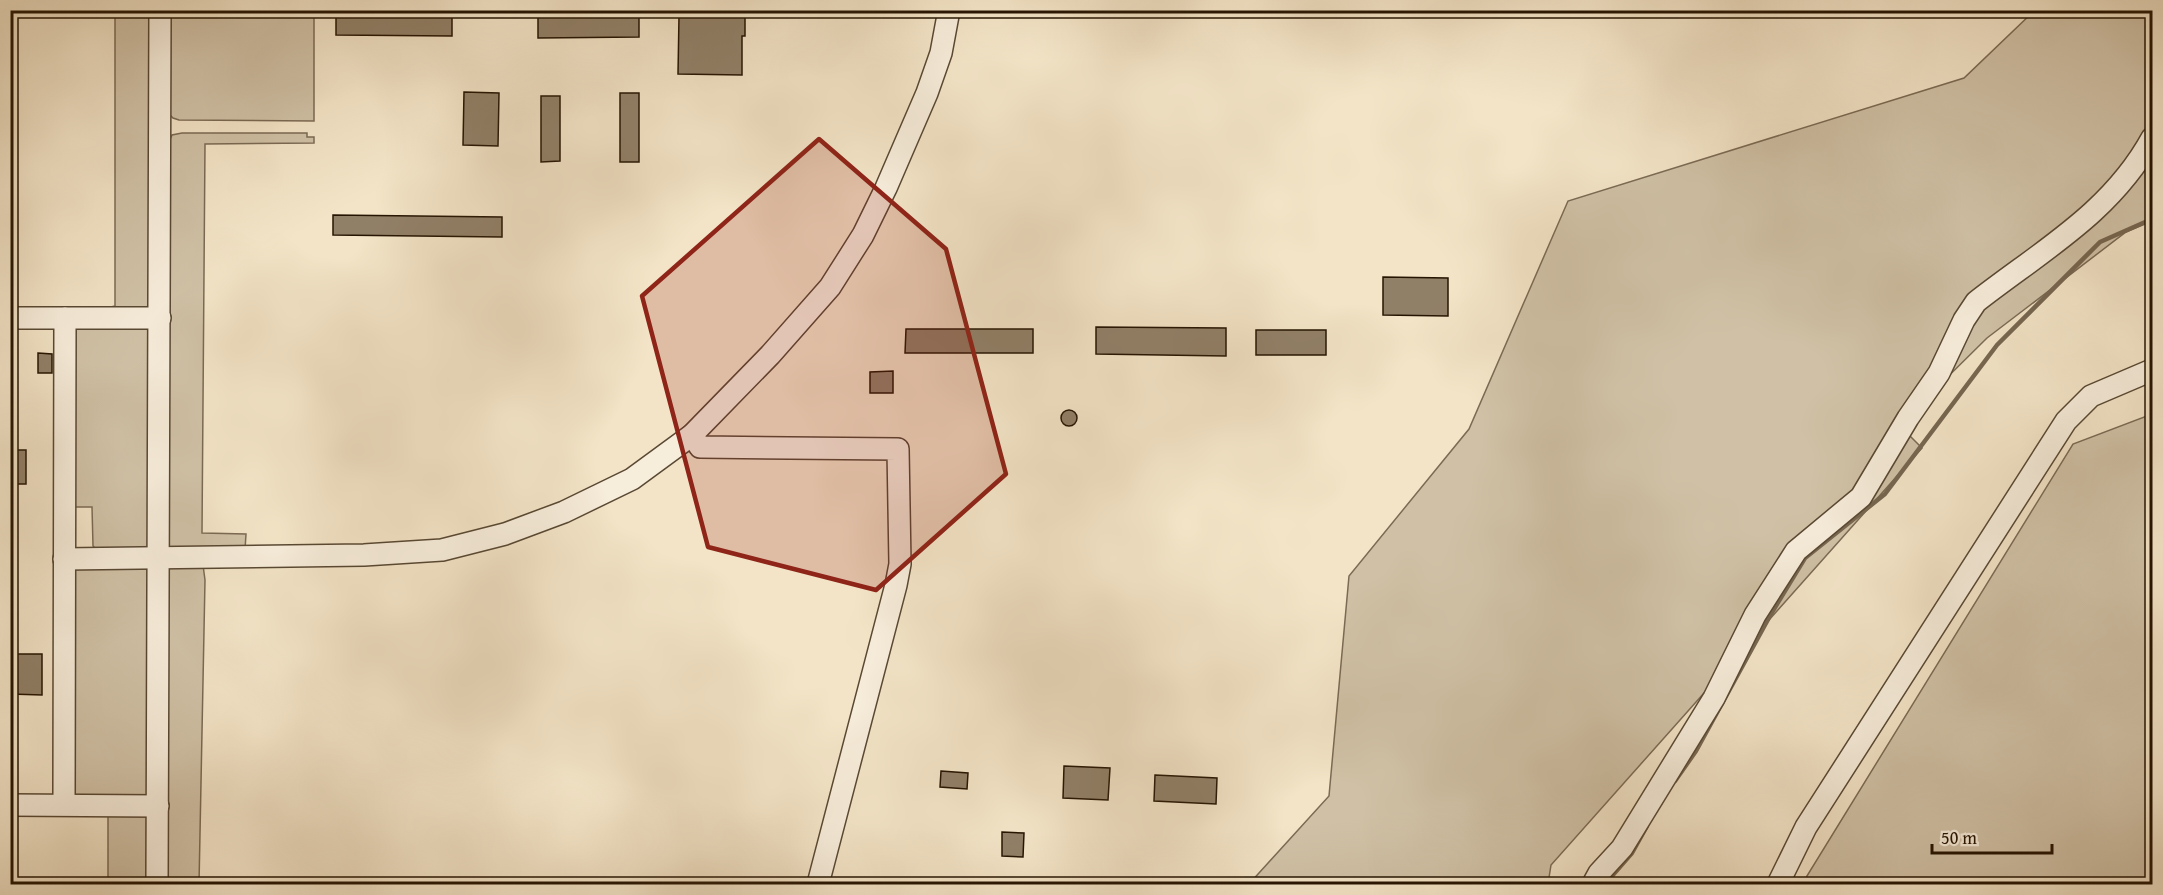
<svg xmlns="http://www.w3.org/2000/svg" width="2163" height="895" font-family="'Gentium Book Plus',serif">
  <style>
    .green { fill: #d0c1a6; stroke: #7b6a54; stroke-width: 1.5 }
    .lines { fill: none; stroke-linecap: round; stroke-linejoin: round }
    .stream { stroke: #776650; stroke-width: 4.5 }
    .building { fill: #918068; stroke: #261402; stroke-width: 1.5 }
    .minor-casing { stroke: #594833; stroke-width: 24 }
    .minor { stroke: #f7eddb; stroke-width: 21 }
    .marked { fill: #8f2418; fill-opacity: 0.2; stroke: #8f2418; stroke-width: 4.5; stroke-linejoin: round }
  </style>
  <rect width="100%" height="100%" fill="#f3e4c7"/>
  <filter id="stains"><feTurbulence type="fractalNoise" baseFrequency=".00333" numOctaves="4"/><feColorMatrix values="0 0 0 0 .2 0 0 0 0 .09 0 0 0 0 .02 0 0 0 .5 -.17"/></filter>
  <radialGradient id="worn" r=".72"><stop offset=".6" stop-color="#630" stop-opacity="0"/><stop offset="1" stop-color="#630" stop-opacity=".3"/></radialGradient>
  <!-- green -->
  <g class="green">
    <path d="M115 11H153L149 310 94 311 115 306Z"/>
    <path d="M168 11H314V121L179 120 173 118 168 113Z"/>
    <path d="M2034 11H2152V221L2126 232 1987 338 1899 425 1922 448 1551 865 1548 884H1249L1329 796 1349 576 1469 429 1568 201 1964 78Z"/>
    <path d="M182 133H307V137H314V143L205 144 202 533 246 534 245 550 167 547 168 144 172 135Z"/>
    <path d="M72 326 151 328 152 543 146 551 99 552 93 546 92 507H70Z"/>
    <path d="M2152 414V884H1802L2073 444Z"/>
    <path d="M144 565 149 569 147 797 78 798 73 795 71 576 75 566Z"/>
    <path d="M203 565 205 580 199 884H164L166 571 171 567Z"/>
    <path d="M108 810 148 815 150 884H108Z"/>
  </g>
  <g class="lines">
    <!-- stream -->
    <g class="stream">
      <path d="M1675 781 1696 751 1771 614 1805 558 1885 494 1997 345 2100 242 2152 219"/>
      <path d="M1605 884 1632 853 1647 826"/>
    </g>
  </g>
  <!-- building -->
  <g class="building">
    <path d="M336 15 452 16V36L336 35Z"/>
    <path d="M538 16H639V37L538 38Z"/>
    <path d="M679 16H745V36H742V75L678 74Z"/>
    <path d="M464 92 499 93 498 146 463 145Z"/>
    <rect x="620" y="93" width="19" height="69"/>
    <path d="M541 96H560V161L541 162Z"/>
    <path d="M333 215 502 217V237L333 235Z"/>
    <path d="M1383 277 1448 278V316L1383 315Z"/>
    <path d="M1096 327 1226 328V356L1096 354Z"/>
    <path d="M906 329H1033V353H905Z"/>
    <rect x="1256" y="330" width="70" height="25"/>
    <path d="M38 353 52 354V373H38Z"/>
    <path d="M893 371V393H870V372Z"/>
    <circle cx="1069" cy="418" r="8"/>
    <rect x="10" y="450" width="16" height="34"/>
    <path d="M10 654H42V695L10 694Z"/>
    <path d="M1064 766 1110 768 1108 800 1063 798Z"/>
    <path d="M941 771 968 773 967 789 940 787Z"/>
    <path d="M1155 775 1217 778 1216 804 1154 801Z"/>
    <path d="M1002 832 1024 833 1023 857 1002 856Z"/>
  </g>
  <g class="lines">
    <defs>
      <g id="minor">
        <path d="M10 318H160"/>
        <path d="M692 435 700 447 898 449 900 564 896 585 818 884"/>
        <path d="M64 559 364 555 442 550 505 534 564 512 632 479 692 435 770 355 830 287 863 235 886 188 927 93 941 53 949 10"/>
        <path d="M64 804 65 318"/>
        <path d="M10 805 158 806"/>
        <path d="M157 884 160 10"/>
        <path d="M1593 884 1599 873 1622 848 1714 698 1755 615 1796 551 1861 497 1908 418 1939 373 1964 320 1976 302C2041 251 2111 213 2152 138"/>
        <path d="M1778 884 1806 827 2066 421 2091 396 2152 370"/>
      </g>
    </defs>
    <!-- minor casing -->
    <use href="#minor" class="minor-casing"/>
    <!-- minor -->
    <use href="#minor" class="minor"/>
  </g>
  <!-- marked area -->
  <path class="marked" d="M819 139 946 249 1006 474 876 590 708 547 642 296Z"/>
  <!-- margin -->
  <rect width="2163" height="895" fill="none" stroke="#f3e4c7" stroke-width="36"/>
  <rect x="12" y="12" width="2139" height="871" fill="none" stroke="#261402" stroke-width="3"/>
  <rect x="18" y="18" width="2127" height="859" fill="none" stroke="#261402" stroke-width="1.5"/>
  <!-- scale -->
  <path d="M1932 844v9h120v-9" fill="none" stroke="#261402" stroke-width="3"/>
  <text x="1941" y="844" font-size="18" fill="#261402" stroke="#f7eddb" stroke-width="4.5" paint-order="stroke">50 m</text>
  <rect width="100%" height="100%" filter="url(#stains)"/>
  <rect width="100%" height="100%" fill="url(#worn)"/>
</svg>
